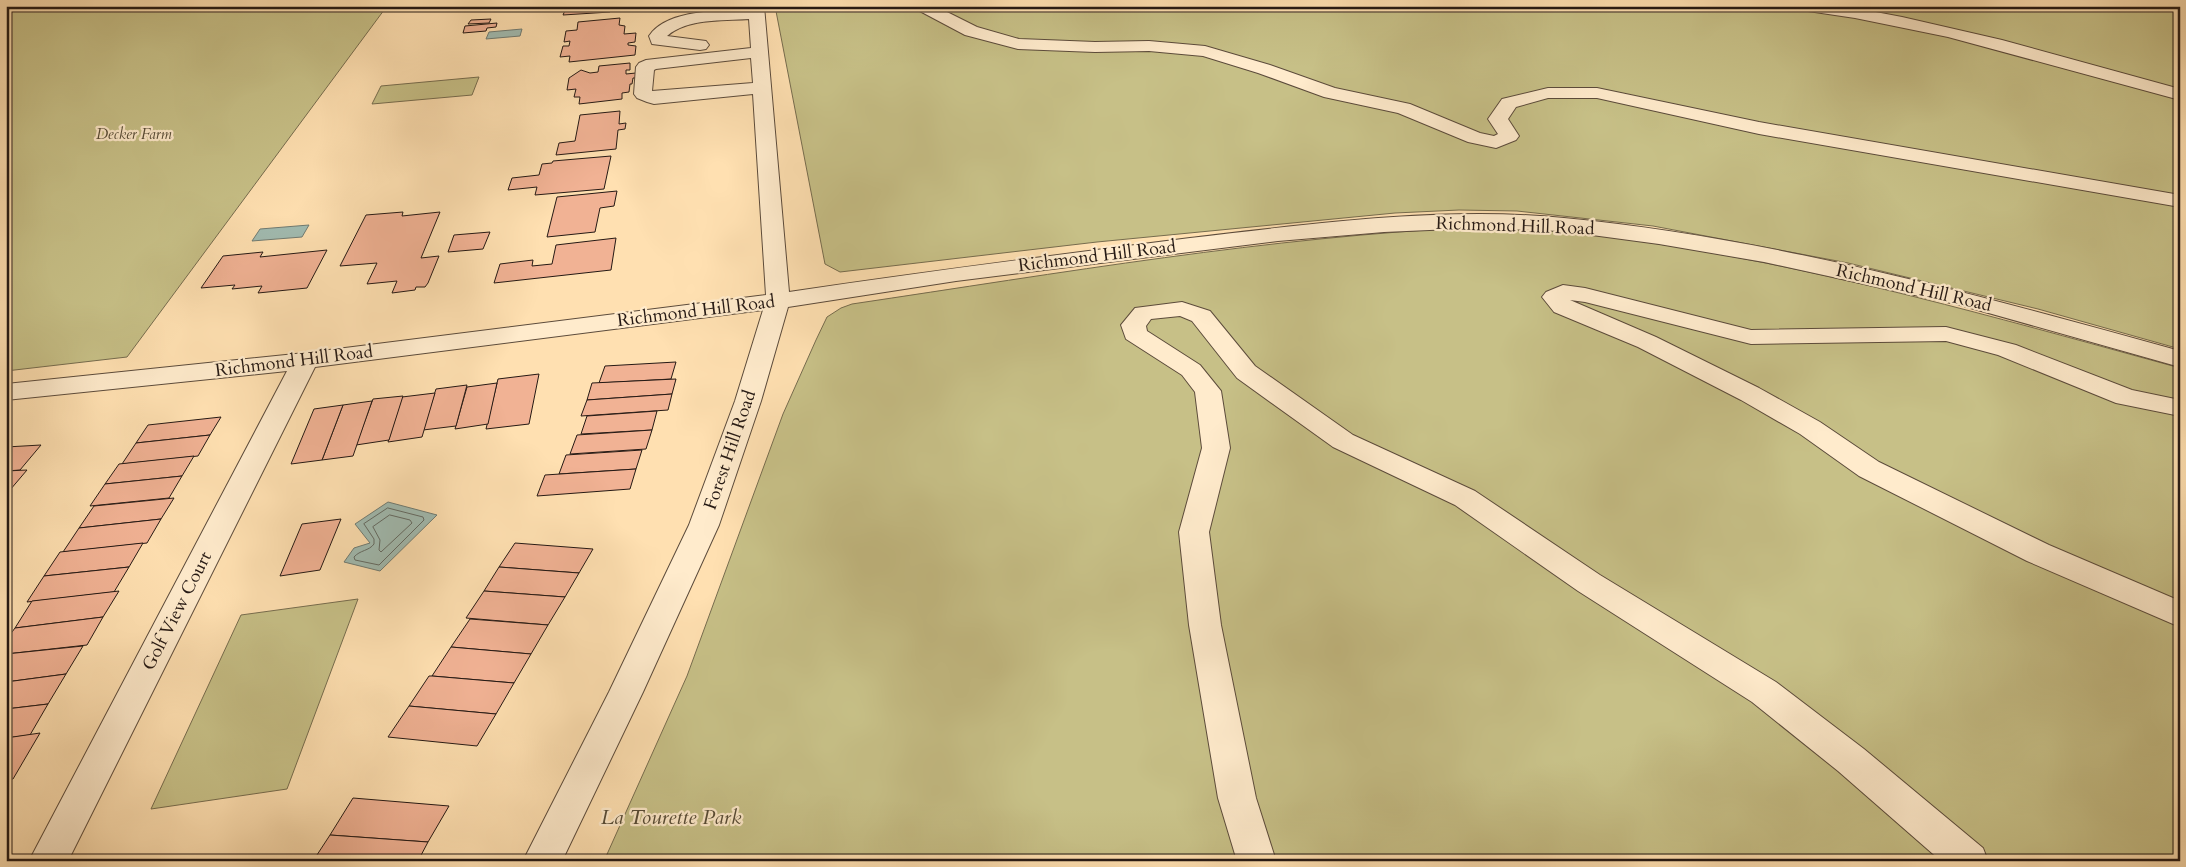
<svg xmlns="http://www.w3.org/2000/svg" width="2186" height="867" font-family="Cardo,serif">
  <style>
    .green { fill: #c7c087; stroke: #766c4e }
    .water { fill: #a1bcb2; stroke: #6f7b73 }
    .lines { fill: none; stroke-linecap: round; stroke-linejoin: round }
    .shore { stroke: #636a63; stroke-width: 1 }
    .building { fill: #f1b294; stroke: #251914 }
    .minor-casing { stroke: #5c4b3b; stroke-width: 2 }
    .minor { fill: #ffebcc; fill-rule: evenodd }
    .labels { text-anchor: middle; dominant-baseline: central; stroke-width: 4.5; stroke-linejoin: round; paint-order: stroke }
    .far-park-label { font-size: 15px; font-style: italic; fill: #564b36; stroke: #ffebcc }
    .street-label { font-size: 18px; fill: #251914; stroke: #ffebcc }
    .near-park-label { font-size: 21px; font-style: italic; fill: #564b36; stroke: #ffebcc }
  </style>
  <rect width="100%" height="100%" fill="#ffe0b1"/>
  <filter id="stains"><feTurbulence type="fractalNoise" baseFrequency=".004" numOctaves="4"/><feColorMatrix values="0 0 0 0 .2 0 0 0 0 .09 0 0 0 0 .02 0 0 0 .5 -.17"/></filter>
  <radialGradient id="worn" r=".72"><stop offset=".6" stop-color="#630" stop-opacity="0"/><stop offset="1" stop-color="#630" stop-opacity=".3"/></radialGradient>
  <!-- green -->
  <g class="green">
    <path d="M6 6H387L127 357 6 371Z"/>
    <path d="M775 6H2180V349L2038 309 1848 263 1653 226 1517 211 1459 210 1395 213 1097 242 840 272 825 264Z"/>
    <path d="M479 77 472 95 372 104 381 86Z"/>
    <path d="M1478 227C1555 228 1632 239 1707 252 1867 280 2023 325 2180 368V861H604L687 676 783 414 816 340 827 317 841 308 852 304C1061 273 1268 237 1478 227Z"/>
    <path d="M358 599 287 789 151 809 241 615Z"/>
  </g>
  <!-- water -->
  <g class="water">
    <path d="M522 29 520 36 486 39 489 32Z"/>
    <path d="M309 225 302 237 252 241 260 229Z"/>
    <path d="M388 502 437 515 380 571 344 562 354 548 370 543 355 524Z"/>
  </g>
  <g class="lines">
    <!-- shore -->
    <g class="shore">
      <path d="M388 508 423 517 424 520 379 565 355 560 354 557C360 550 369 551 374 544V539L364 524Z"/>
      <path d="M390 515 410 520 412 523 381 552 379 550 380 540 373 527Z"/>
    </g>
  </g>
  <!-- building -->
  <g class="building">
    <path d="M567 6H619L612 7 610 12 563 15Z"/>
    <path d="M620 18 619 25 625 26 624 34 636 33 635 42 628 43V45L636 46 635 55 569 62 570 56 560 57 563 46H569L570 41 564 42 566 31 577 30 578 22Z"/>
    <path d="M491 19 489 23 468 24 471 20Z"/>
    <path d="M497 23 496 27 487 28 486 31 463 33 465 26Z"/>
    <path d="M630 63V70H626V74L636 73V78H633L632 84H630L629 92 622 93V99L579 104 580 97H574L576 89 567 90 569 78 581 70 590 73 598 72 599 66Z"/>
    <path d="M620 111 619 124 626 123 625 129 618 130 616 149 556 155 559 143 575 141 580 115Z"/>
    <path d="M611 156 604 189 535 195 537 187 508 190 512 178 539 175 542 164 552 163 553 161Z"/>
    <path d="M617 191 614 206 600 208 595 232 547 237 557 197Z"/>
    <path d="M403 212 402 216 440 212 421 258 439 256 428 283 425 287H416L415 290 392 293 397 281 367 284 377 263 340 266 366 215Z"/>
    <path d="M490 232 483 249 448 252 454 235Z"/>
    <path d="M616 238 611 270 494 283 500 264 533 260 532 266 552 264 556 245Z"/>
    <path d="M327 250 307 288 258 293 262 286 232 289 235 285 201 288 223 256 263 252 260 257Z"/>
    <path d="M676 362 671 379 599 383 605 366Z"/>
    <path d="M539 374 529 424 486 429 498 379Z"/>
    <path d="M676 379 672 394 587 400 592 383Z"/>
    <path d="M497 383 488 424 455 429 467 387Z"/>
    <path d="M467 385 456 426 423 430 436 389Z"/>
    <path d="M435 393 422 437 388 442 402 397Z"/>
    <path d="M672 394 668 410 581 416 587 400Z"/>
    <path d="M403 396 389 440 356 445 373 399Z"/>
    <path d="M372 401 353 456 322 460 343 405Z"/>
    <path d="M343 405 322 460 291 464 314 409Z"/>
    <path d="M657 411 652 430 581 434 587 416Z"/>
    <path d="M221 417 210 435 136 443 148 425Z"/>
    <path d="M652 430 646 449 570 454 577 435Z"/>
    <path d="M210 435 198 456 122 464 136 443Z"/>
    <path d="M41 445 20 470 6 471V447Z"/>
    <path d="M642 450 636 469 559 474 566 455Z"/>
    <path d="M194 456 182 476 105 484 119 464Z"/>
    <path d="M636 469 630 489 537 496 545 475Z"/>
    <path d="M27 470 10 490H6V471Z"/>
    <path d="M182 476 169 498 90 506 105 484Z"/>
    <path d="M174 498 161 519 79 528 94 506Z"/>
    <path d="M161 519 147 543 63 552 79 528Z"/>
    <path d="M341 519 320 570 280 576 302 524Z"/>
    <path d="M143 543 129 567 44 576 60 552Z"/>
    <path d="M515 543 593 549 579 573 499 567Z"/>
    <path d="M129 567 114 592 27 602 44 576Z"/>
    <path d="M499 567 579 573 565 597 484 591Z"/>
    <path d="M119 591 103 617 15 628 32 601Z"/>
    <path d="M484 591 565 597 548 625 466 618Z"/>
    <path d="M103 617 87 645 6 654V640L15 628Z"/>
    <path d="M470 619 548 625 531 654 451 647Z"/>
    <path d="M83 646 66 674 6 682V654Z"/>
    <path d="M451 647 531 654 514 683 432 676Z"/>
    <path d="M66 674 48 704 6 709V682Z"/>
    <path d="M429 676H432L514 683 496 714 409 706Z"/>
    <path d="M48 704 30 735 6 738V709Z"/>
    <path d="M409 706 496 714 477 746 388 737Z"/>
    <path d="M40 733 13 779 6 780V738Z"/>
    <path d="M353 798 449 806 428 842 330 835Z"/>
    <path d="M330 835 428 842 418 861H313Z"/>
  </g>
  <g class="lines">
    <defs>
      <g id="minor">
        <path d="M748 6H764L789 292C922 272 1056 255 1190 238 1309 224 1444 206 1564 218 1773 238 1978 295 2180 351V367L1960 305 1764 262 1659 244 1562 231 1475 228 1384 232 1278 241 956 281 788 307 761 401 719 525 643 692 562 861H523L609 692 689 525 735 401 763 310 315 367 68 861H29L287 371 6 400V384L305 353 766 295 753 94 654 104 647 102 637 98 634 94 636 67 639 63 646 60 751 48 749 19C722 21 688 18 667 36L706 41 709 45 706 49 700 50 652 44 649 36C667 9 719 11 748 10ZM751 58 753 83 652 91 654 70 656 69Z"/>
        <path d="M914 6H935L977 27 1019 39 1095 42 1149 41 1205 46 1270 65 1335 88 1410 104 1480 133 1494 136 1498 134 1488 119 1502 99 1548 88H1597L1759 122 2180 195V207L1759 134 1597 98H1548L1516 107 1508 119 1519 136 1516 140 1496 148 1468 142 1398 113 1324 97 1258 73 1203 56 1149 51 1095 52 1018 49 965 35 916 9Z"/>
        <path d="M1800 6H1844L1902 17 2002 40 2180 89V100L1948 37 1855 18 1808 11 1802 9Z"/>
        <path d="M1563 285 1585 288 1751 330 1946 327 2016 345 2132 390 2180 400V416L2116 403 1998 355 1946 341 1751 344 1585 302 1570 300 1656 337 1759 388 1820 422 1879 462 2049 545 2180 601V627L2027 561 1859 476 1800 434 1741 400 1638 347 1554 312 1542 297 1546 292Z"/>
        <path d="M1182 302 1210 311 1255 366 1353 435 1475 491 1600 575 1776 682 1864 749 1983 848 1988 861H1941L1838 771 1752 702 1578 591 1455 505 1333 447 1237 378 1192 321 1180 316 1151 319 1146 326 1147 331 1200 365 1221 391 1230 448 1209 532 1221 625 1256 798 1276 861H1237L1218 798 1189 625 1179 532 1202 448 1195 392 1182 375 1126 339 1121 325 1135 308Z"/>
      </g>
    </defs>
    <!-- minor casing -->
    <use href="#minor" class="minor-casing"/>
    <!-- minor -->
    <use href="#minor" class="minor"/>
  </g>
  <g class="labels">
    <!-- far-park labels -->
    <g class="far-park-label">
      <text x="134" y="134">Decker Farm</text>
    </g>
    <!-- street labels -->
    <g class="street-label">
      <text transform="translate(1515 226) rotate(2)">Richmond Hill Road</text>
      <text transform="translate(1097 256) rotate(-7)">Richmond Hill Road</text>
      <text transform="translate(1914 288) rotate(13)">Richmond Hill Road</text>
      <text transform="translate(696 311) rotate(-7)">Richmond Hill Road</text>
      <text transform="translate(294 361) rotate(-7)">Richmond Hill Road</text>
      <text transform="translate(730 450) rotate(-71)">Forest Hill Road</text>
      <text transform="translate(177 611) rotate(-63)">Golf View Court</text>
    </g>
    <!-- near-park labels -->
    <g class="near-park-label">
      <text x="671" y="817">La Tourette Park</text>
    </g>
  </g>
  <!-- margin -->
  <rect width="2186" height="867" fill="none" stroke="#ffe0b1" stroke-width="25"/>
  <rect x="8" y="8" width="2171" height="852" fill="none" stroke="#251914" stroke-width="2.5"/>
  <rect x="12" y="12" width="2161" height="842" fill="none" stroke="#251914"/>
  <rect width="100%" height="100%" filter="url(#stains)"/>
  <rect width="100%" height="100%" fill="url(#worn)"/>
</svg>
